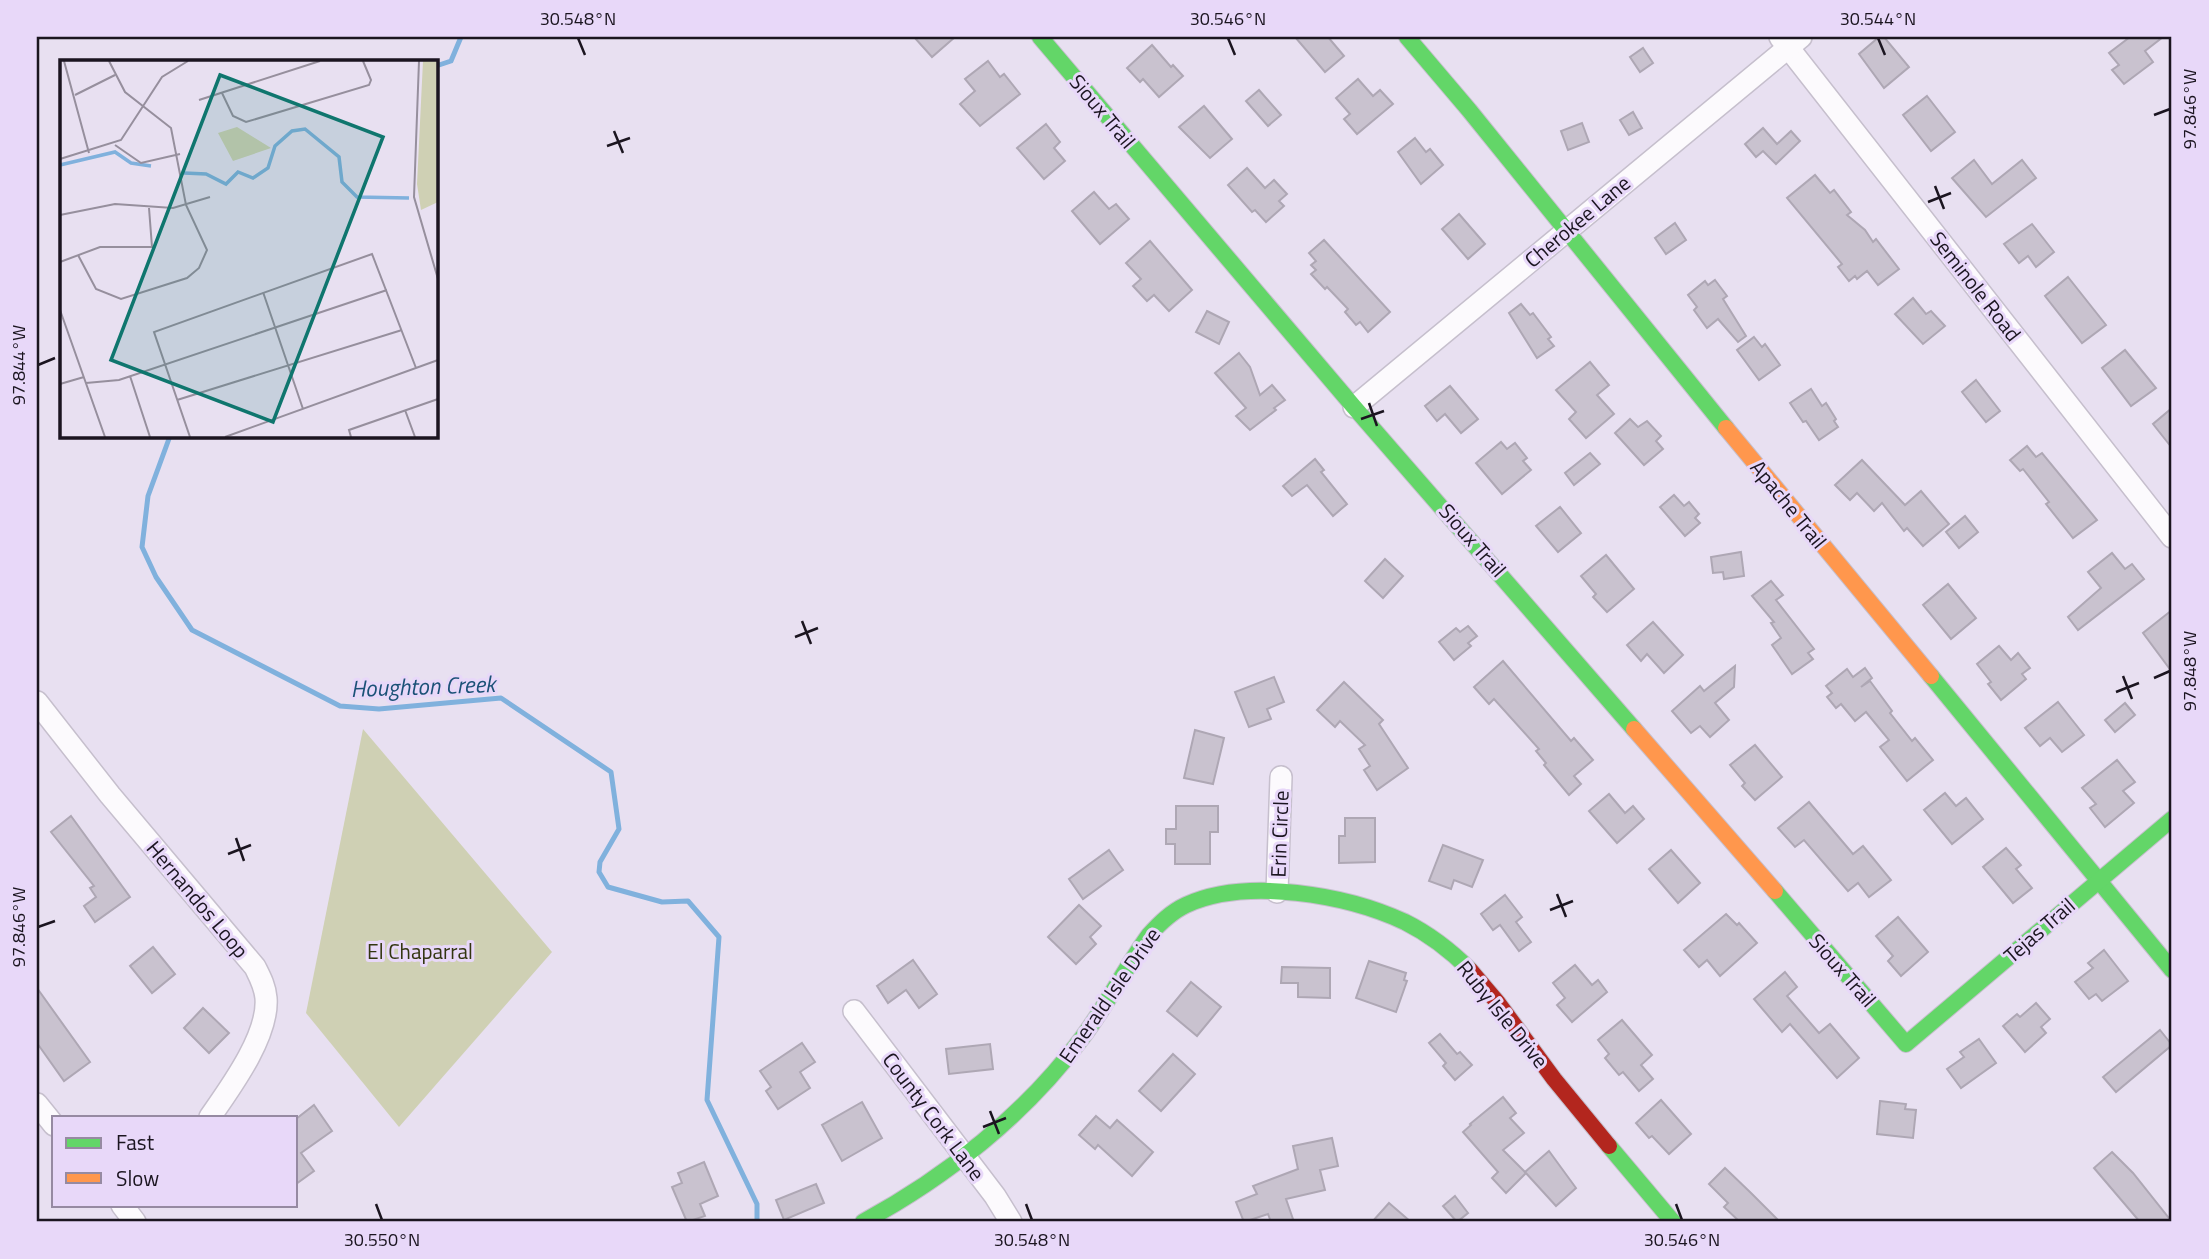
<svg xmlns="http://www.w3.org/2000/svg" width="2209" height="1259" font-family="'Titillium Web',sans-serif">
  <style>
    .green { fill: #cfd0b4 }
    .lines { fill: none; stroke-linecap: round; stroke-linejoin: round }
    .stream { stroke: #80b1dd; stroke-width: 5 }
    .building { fill: #c9c2cf; stroke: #aea7b4; stroke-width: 2 }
    .street-casing { stroke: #c6bfcd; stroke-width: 24 }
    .fast-casing { stroke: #c6bfcd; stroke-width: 18 }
    .slow-casing { stroke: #c6bfcd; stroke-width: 18 }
    .jam-casing { stroke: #c6bfcd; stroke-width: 18 }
    .street { stroke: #fcfafd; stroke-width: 21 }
    .fast { stroke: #63d668; stroke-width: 16 }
    .slow { stroke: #ff974d; stroke-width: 16 }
    .jam { stroke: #b3261e; stroke-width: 16 }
    .ticks { fill: none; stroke: #1b1520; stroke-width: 2.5 }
    .labels { text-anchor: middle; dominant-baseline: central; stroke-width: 6; stroke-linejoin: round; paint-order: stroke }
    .street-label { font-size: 21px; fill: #1b1520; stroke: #e8d8f9 }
    .park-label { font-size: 21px; fill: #323510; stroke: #e8d8f9 }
    .water-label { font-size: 23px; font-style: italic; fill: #1b5177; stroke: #e8d8f9 }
    .inset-river { fill: none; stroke: #80b1dd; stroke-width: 3.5 }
    .inset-road { fill: none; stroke: #968f9d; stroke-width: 2 }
    .view { fill: #0f766e; fill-opacity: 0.15; stroke: #0f766e; stroke-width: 3.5 }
    .inset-edge { fill: none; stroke: #1b1520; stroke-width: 3.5 }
    .neatline { fill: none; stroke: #1b1520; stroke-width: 2.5 }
    .ticks-label { font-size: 18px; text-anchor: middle; fill: #1b1520 }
  </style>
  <rect width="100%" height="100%" fill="#e8e0f1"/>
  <!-- green -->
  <path class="green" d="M363 729 552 952 399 1127 306 1013Z"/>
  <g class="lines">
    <!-- stream -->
    <g class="stream">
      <path d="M436 66 451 61 461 37"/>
      <path d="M170 436 148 496 142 547 156 577 192 630 340 706 379 709 501 698 611 772 619 829 600 862 599 872 608 887 662 902 688 901 719 937 707 1100 757 1204V1222"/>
    </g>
  </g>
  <!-- building -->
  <g class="building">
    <path d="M914 37H955L932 57Z"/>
    <path d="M1295 37H1328L1344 56 1325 72Z"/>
    <path d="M1879 37H1884L1909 67 1884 88 1859 54Z"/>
    <path d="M2130 37H2163L2145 51 2153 62 2124 84 2112 70 2119 65 2109 53Z"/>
    <path d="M1152 45 1171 67 1173 65 1183 76 1159 97 1143 79 1140 82 1127 68Z"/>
    <path d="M1643 48 1653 63 1640 72 1630 57Z"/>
    <path d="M988 61 1000 77 1004 74 1020 94 980 126 960 104 975 91 965 79Z"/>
    <path d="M1358 79 1373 96 1380 90 1393 104 1357 134 1344 119 1350 114 1336 98Z"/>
    <path d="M1259 90 1281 115 1268 126 1246 101Z"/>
    <path d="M1927 96 1955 132 1931 151 1903 115Z"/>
    <path d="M1204 106 1232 139 1210 158 1179 127Z"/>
    <path d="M1633 112 1642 128 1629 135 1620 120Z"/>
    <path d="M1582 123 1589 142 1568 150 1561 131Z"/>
    <path d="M1046 124 1060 142 1054 148 1065 161 1044 179 1017 148Z"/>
    <path d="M1763 128 1777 144 1791 131 1800 141 1776 164 1763 151 1756 157 1745 144Z"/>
    <path d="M1415 138 1426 152 1430 149 1443 165 1421 184 1398 152Z"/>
    <path d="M1974 160 1992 184 2022 160 2036 178 1986 217 1952 178Z"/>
    <path d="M1247 168 1265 188 1274 180 1287 194 1279 201 1284 206 1266 222 1255 210 1252 212 1228 185Z"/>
    <path d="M1815 175 1830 193 1834 190 1851 212 1847 215 1865 230 1873 242 1876 239 1899 269 1878 285 1867 271 1857 279 1855 276 1849 281 1838 267 1842 264 1787 198Z"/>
    <path d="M1094 192 1109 209 1116 204 1129 219 1100 244 1072 211Z"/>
    <path d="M1459 214 1485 244 1468 259 1442 229Z"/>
    <path d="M1675 223 1686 240 1666 254 1655 238Z"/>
    <path d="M2032 224 2054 252 2036 267 2028 256 2019 263 2004 244Z"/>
    <path d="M1324 240 1390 312 1368 332 1360 322 1356 325 1345 312 1348 309 1327 287 1325 289 1311 274 1316 270 1311 265 1316 261 1309 253Z"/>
    <path d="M1150 241 1192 290 1169 311 1154 295 1147 301 1133 286 1141 279 1126 263Z"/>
    <path d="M2068 277 2106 325 2082 343 2045 296Z"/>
    <path d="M1715 280 1727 296 1723 299 1746 336 1738 342 1718 319 1707 328 1694 310 1697 307 1688 295 1705 281 1708 285Z"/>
    <path d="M1913 298 1926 314 1931 311 1945 326 1923 344 1895 314Z"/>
    <path d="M1521 304 1530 315 1533 313 1551 337 1548 339 1554 346 1537 358 1509 313Z"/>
    <path d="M1207 311 1229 322 1219 344 1196 332Z"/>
    <path d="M1754 337 1762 347 1765 344 1780 365 1759 380 1737 350Z"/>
    <path d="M2125 350 2156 388 2131 406 2102 368Z"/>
    <path d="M1239 353 1250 367 1260 395 1272 385 1285 400 1274 408 1276 410 1250 430 1236 416 1246 408 1215 373Z"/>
    <path d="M1590 362 1609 385 1597 395 1614 414 1586 438 1569 419 1576 412 1556 390Z"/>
    <path d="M1976 380 2000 411 1986 422 1962 392Z"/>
    <path d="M1450 386 1478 419 1461 433 1445 414 1437 421 1425 406Z"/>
    <path d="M1811 389 1822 406 1826 403 1836 419 1834 421 1838 427 1819 440 1806 421 1803 422 1790 403Z"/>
    <path d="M2172 408V448L2153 424Z"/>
    <path d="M1630 419 1638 427 1647 421 1661 436 1656 441 1663 449 1644 465 1615 433Z"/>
    <path d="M1501 442 1507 449 1515 443 1527 458 1523 461 1531 470 1502 494 1476 463Z"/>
    <path d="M2027 446 2036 457 2042 453 2097 520 2073 538 2046 504 2049 502 2023 469 2020 471 2010 460Z"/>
    <path d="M1590 453 1600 464 1574 485 1565 473Z"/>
    <path d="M1315 459 1324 470 1321 472 1347 504 1333 516 1307 485 1292 496 1283 486Z"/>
    <path d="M1862 460 1905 505 1921 491 1949 524 1923 546 1907 528 1904 531 1882 503 1874 511 1857 493 1850 500 1835 485Z"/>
    <path d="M1674 495 1684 506 1689 502 1699 514 1695 518 1700 523 1685 536 1660 507Z"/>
    <path d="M1560 507 1581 533 1558 552 1536 526Z"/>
    <path d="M1965 516 1978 532 1959 548 1946 532Z"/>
    <path d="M1741 552 1744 576 1724 579 1723 572 1713 573 1711 557Z"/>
    <path d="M2112 553 2125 569 2132 564 2144 579 2078 630 2068 617 2101 588 2088 572Z"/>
    <path d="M1606 555 1634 589 1607 612 1593 597 1596 594 1581 576Z"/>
    <path d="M1385 559 1403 576 1383 598 1365 581Z"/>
    <path d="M1771 581 1783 595 1776 600 1814 649 1808 653 1813 659 1792 674 1772 645 1781 638 1771 623 1774 622 1752 596Z"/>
    <path d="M1948 584 1976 618 1951 639 1923 605Z"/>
    <path d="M2172 610V672L2143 633Z"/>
    <path d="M1653 622 1683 655 1664 673 1647 654 1641 661 1627 645Z"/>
    <path d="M1468 626 1477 636 1468 643 1471 646 1454 660 1439 642 1456 628 1460 632Z"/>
    <path d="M1999 646 2011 660 2018 653 2030 668 2022 674 2026 679 2001 700 1988 684 1991 682 1977 664Z"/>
    <path d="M1503 661 1571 741 1574 738 1593 760 1574 776 1581 784 1569 795 1544 765 1546 763 1536 751 1539 749 1494 699 1489 704 1474 687Z"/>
    <path d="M1735 666 1734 687 1715 703 1729 720 1710 737 1700 726 1691 733 1672 711 1700 686 1704 691Z"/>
    <path d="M1865 668 1872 678 1861 687 1870 681 1892 711 1890 713 1912 741 1915 738 1933 760 1907 781 1880 747 1889 740 1866 712 1855 721 1841 704 1836 708 1827 697 1832 693 1826 686 1847 669 1853 677Z"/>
    <path d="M1274 677 1284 702 1267 709 1271 719 1249 727 1235 692Z"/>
    <path d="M1344 682 1383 720 1379 724 1408 768 1377 790 1364 770 1370 766 1359 749 1365 745 1340 721 1335 727 1317 710Z"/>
    <path d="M2058 702 2084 735 2062 752 2050 738 2040 746 2025 728Z"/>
    <path d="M2125 703 2135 715 2115 732 2105 720Z"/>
    <path d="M1195 730 1224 738 1213 784 1184 778Z"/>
    <path d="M1755 745 1782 777 1755 800 1742 786 1745 783 1730 765Z"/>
    <path d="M2117 760 2135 782 2123 791 2134 803 2105 827 2090 808 2096 804 2082 788Z"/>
    <path d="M1945 793 1956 806 1966 798 1983 819 1952 844 1924 810Z"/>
    <path d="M1609 794 1625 813 1633 806 1644 819 1617 843 1589 811Z"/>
    <path d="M1809 802 1853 854 1863 846 1891 880 1869 897 1858 883 1848 891 1804 840 1795 847 1778 828Z"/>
    <path d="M1176 806H1218V832H1210V864H1175V844H1166V829H1176Z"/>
    <path d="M71 816 130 897 95 922 84 906 96 897 90 888 94 886 51 832Z"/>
    <path d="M1345 818H1375V862L1339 863V836H1345Z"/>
    <path d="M1443 845 1483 860 1472 887 1454 880 1451 889 1429 881Z"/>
    <path d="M2006 848 2021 865 2016 869 2032 888 2013 903 1983 867Z"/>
    <path d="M1109 850 1123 870 1083 899 1069 879Z"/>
    <path d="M1671 850 1700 883 1678 903 1649 869Z"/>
    <path d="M1505 895 1522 917 1516 922 1531 942 1519 951 1500 925 1493 930 1481 914Z"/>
    <path d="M1079 905 1101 926 1090 937 1096 944 1076 964 1048 937Z"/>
    <path d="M1726 914 1737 925 1739 923 1757 943 1720 976 1707 960 1699 967 1684 950Z"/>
    <path d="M1898 917 1928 952 1901 976 1888 961 1893 956 1876 936Z"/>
    <path d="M153 947 175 974 152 993 130 966Z"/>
    <path d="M2104 950 2128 981 2102 1001 2096 994 2089 999 2075 982 2093 968 2088 963Z"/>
    <path d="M913 960 937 994 919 1008 906 990 888 1003 877 986Z"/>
    <path d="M1369 961 1406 973 1404 980 1407 981 1396 1012 1356 998Z"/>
    <path d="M1575 965 1592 985 1598 980 1607 992 1572 1022 1557 1005 1565 998 1553 983Z"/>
    <path d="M1282 967 1330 968V998L1298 997V983H1281Z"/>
    <path d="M1785 972 1797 987 1787 996 1819 1033 1830 1024 1859 1058 1837 1078 1790 1024 1782 1032 1754 999Z"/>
    <path d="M1191 982 1221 1007 1197 1036 1167 1011Z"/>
    <path d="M37 988 90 1062 64 1081 37 1043Z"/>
    <path d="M2036 1003 2050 1019 2041 1027 2046 1033 2025 1052 2003 1026 2017 1014 2020 1017Z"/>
    <path d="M203 1008 229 1033 209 1053 184 1028Z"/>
    <path d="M1622 1020 1652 1055 1641 1065 1653 1079 1639 1091 1623 1072 1619 1075 1605 1058 1609 1054 1598 1040Z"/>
    <path d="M2160 1030 2172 1045 2116 1092 2103 1077Z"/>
    <path d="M1440 1034 1457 1054 1460 1052 1472 1065 1455 1080 1443 1066 1446 1063 1429 1043Z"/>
    <path d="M1979 1039 1996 1063 1961 1088 1947 1069 1964 1057 1960 1052Z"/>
    <path d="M802 1043 815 1062 800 1072 810 1088 778 1109 766 1091 771 1087 760 1071Z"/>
    <path d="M990 1044 993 1069 949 1074 946 1049Z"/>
    <path d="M1173 1054 1195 1074 1161 1111 1139 1091Z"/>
    <path d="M1503 1097 1516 1113 1510 1118 1524 1133 1503 1150 1526 1173 1506 1193 1492 1178 1498 1172 1463 1132 1471 1125 1470 1124Z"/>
    <path d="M1661 1100 1691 1134 1669 1154 1652 1136 1649 1138 1636 1123Z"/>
    <path d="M1880 1101 1906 1104 1905 1109 1916 1110 1913 1138 1877 1134Z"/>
    <path d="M862 1102 882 1138 842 1161 822 1125Z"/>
    <path d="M314 1105 332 1131 301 1153 314 1171 296 1184V1119Z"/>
    <path d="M1096 1116 1110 1128 1117 1120 1153 1152 1132 1176 1098 1145 1095 1149 1079 1135Z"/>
    <path d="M1332 1138 1338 1166 1320 1170 1325 1190 1286 1199 1294 1222H1271L1268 1214 1244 1222 1236 1202 1257 1194 1253 1186 1298 1169 1293 1146Z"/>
    <path d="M1549 1151 1576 1188 1556 1206 1525 1172Z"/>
    <path d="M2112 1152 2133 1173 2172 1222H2140L2094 1168Z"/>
    <path d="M704 1162 718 1196 700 1204 705 1216 687 1222 672 1187 682 1183 678 1173Z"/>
    <path d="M1725 1168 1751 1193 1780 1222H1740L1724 1207 1728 1203 1709 1184Z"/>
    <path d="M816 1184 824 1203 784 1220 776 1200Z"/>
    <path d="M1455 1196 1468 1213 1457 1222 1443 1206Z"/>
    <path d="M1389 1203 1411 1222H1372Z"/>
  </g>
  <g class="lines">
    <defs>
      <g id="street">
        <path d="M1780 37 2172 537"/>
        <path d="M1354 407 1801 37"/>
        <path d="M37 702 110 795 255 967C260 977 265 986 266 998 269 1035 231 1087 210 1117"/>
        <path d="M1277 892 1281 777"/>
        <path d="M854 1011 995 1196 1011 1222"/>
        <path d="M37 1104 54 1125"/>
        <path d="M122 1205 135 1222"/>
      </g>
      <g id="fast">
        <path d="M1040 37 1354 407 1634 729"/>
        <path d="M1407 37 1469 110 1726 428"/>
        <path d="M1931 676 2172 970"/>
        <path d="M1775 891 1906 1044 2172 819"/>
        <path d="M1609 1146 1673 1222"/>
        <path d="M863 1222C946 1177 1025 1115 1082 1038 1107 1005 1125 968 1149 935 1160 923 1171 912 1186 905 1247 877 1347 895 1405 922 1429 934 1451 951 1470 970"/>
      </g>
      <g id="slow">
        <path d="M1726 428 1931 676"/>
        <path d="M1634 729 1775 891"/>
      </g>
      <path id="jam" d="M1470 970 1498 1003 1554 1079 1609 1146"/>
    </defs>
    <!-- street casing -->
    <use href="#street" class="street-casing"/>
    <!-- fast casing -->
    <use href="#fast" class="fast-casing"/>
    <!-- slow casing -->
    <use href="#slow" class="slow-casing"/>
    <!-- jam casing -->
    <use href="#jam" class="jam-casing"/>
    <!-- street -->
    <use href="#street" class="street"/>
    <!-- fast -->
    <use href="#fast" class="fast"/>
    <!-- slow -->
    <use href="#slow" class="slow"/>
    <!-- jam -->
    <use href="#jam" class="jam"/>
  </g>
  <!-- ticks -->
  <path class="ticks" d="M578 38 585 55M1228 38 1235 55M1878 38 1885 55M2154 115 2170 109M614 131 623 153M607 146 630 138M1935 186 1944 209M1928 202 1951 193M38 365 55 358M1369 403 1377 426M1361 419 1384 411M802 621 811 644M795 637 818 628M2123 676 2132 699M2154 678 2170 671M2116 692 2139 683M236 838 244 861M228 854 251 845M1557 894 1566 917M1550 910 1573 901M38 927 55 921M990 1111 999 1134M983 1127 1006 1118M376 1204 382 1220M1026 1204 1032 1220M1676 1204 1682 1220"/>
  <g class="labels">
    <!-- street labels -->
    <g class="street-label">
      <text transform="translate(1103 111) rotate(50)">Sioux Trail</text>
      <text transform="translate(1577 221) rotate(-40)">Cherokee Lane</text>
      <text transform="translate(1976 286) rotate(52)">Seminole Road</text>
      <text transform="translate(1789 504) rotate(51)">Apache Trail</text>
      <text transform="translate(1473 540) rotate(49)">Sioux Trail</text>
      <text transform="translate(1279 834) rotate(-88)">Erin Circle</text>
      <text transform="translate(198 899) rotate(50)">Hernandos Loop</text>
      <text transform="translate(2039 930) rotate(-41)">Tejas Trail</text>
      <text transform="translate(1843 970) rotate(49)">Sioux Trail</text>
      <text transform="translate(1109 995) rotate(-55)">Emerald Isle Drive</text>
      <text transform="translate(1503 1014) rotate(51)">Ruby Isle Drive</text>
      <text transform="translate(934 1116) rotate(53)">County Cork Lane</text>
    </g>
    <!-- park labels -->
    <g class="park-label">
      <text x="420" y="951">El Chaparral</text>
    </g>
    <!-- water labels -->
    <g class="water-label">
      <text transform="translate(423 686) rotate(-2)">Houghton Creek</text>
    </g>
  </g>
  <!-- overview -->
  <g transform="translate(60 60)">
    <rect width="378" height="378" fill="#e8e0f1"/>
    <path d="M363 1H378V142L361 150 357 124ZM177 67 211 88 173 101 158 73Z" fill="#cfd0b4"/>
    <path class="inset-river" d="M0 105 55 92 71 103 91 106M124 113 146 114 166 124 178 112 193 118 208 108 215 86 232 71 245 69 279 97 282 122 297 137 349 138"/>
    <path class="inset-road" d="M4 1 29 93M359 1 354 137 378 219M162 33 173 56 186 62 309 25 311 20 303 1M15 35 55 15M139 40 260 1M55 85 81 103 120 94M0 99 61 80 102 17 128 1M0 155 55 144 113 148 150 137M18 195 36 229 61 239 127 218 139 208 147 190 126 145 111 68 65 32 49 1M0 202 40 187H92L89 148M203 232 243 349M0 250 45 377M70 316 90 377M26 323 59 320 327 230M0 324 24 317M117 340 342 270M345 350 355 377M130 377 94 272 312 194 356 308M165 377 378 300M291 377 289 370 378 339"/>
    <path class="view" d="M160 15 323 77 213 362 51 300Z"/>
    <rect width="378" height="378" class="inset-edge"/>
  </g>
  <!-- border -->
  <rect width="2209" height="1259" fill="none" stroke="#e8d8f9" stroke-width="77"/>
  <!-- legend -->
  <rect x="52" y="1116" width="245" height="91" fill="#e8d8f9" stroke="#968aa2" stroke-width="2"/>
  <rect x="66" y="1138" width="35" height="10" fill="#63d668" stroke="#968aa2" stroke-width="2"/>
  <text x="116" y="1150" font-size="21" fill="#1b1520">Fast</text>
  <rect x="66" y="1173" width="35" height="10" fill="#ff974d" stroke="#968aa2" stroke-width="2"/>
  <text x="116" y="1186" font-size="21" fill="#1b1520">Slow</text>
  <rect x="38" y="38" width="2132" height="1182" class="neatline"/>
  <g class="ticks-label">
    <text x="578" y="25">30.548°N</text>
    <text x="1228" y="25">30.546°N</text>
    <text x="1878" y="25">30.544°N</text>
    <text transform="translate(2190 109) rotate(-90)" y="6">97.846°W</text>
    <text transform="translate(19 365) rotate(-90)" y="6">97.844°W</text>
    <text transform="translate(2190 671) rotate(-90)" y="6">97.848°W</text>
    <text transform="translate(19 927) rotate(-90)" y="6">97.846°W</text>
    <text x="382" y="1246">30.550°N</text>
    <text x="1032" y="1246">30.548°N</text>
    <text x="1682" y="1246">30.546°N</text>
  </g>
</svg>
